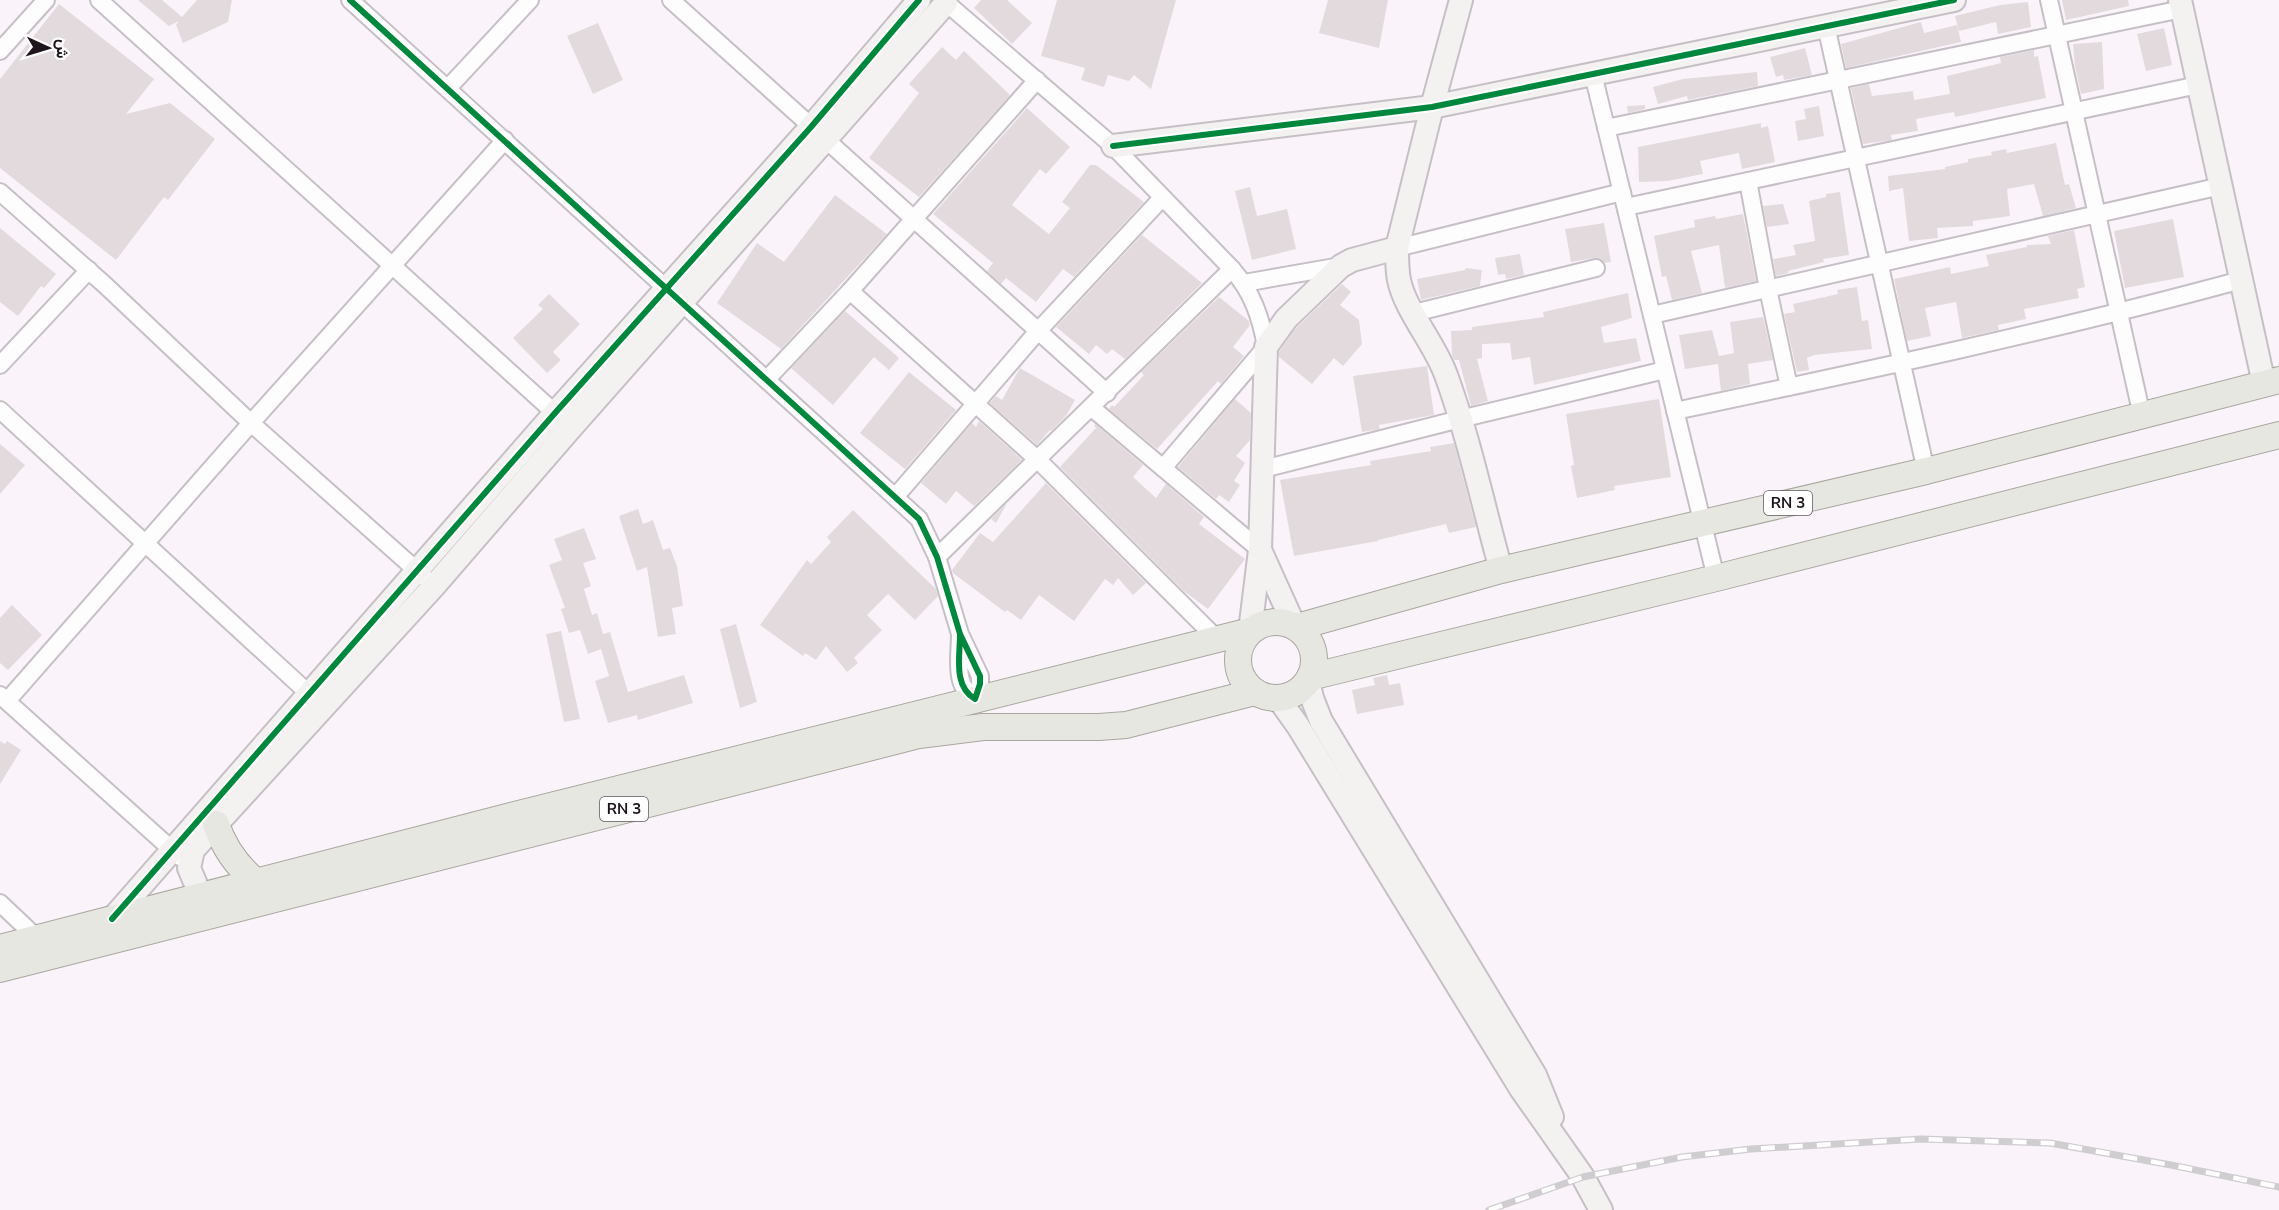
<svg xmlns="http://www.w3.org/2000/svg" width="2279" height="1210" font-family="'Nunito Sans',Vazirmatn,sans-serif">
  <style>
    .building { fill: #e3dadd }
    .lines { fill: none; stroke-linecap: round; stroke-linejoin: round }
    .street-casing { stroke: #c7bfc6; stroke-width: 20 }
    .secondary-casing { stroke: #c7bfc6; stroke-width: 26 }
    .primary-casing { stroke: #a9a69f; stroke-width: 28 }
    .street { stroke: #fefdfe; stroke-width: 16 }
    .secondary { stroke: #f3f2f1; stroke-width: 22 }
    .primary { stroke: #e7e7e1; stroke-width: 26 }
    .rail-casing { stroke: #d0cdd0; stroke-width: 7 }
    .rail { stroke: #fff; stroke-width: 4.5; stroke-dasharray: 14; stroke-linecap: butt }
    .cycleway-casing { stroke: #fff; stroke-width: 10 }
    .cycleway { stroke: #00873e; stroke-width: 6 }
    .labels { text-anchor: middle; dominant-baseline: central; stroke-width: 4.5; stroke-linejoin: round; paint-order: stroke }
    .shield { fill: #fff; stroke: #615a60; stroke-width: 1.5 }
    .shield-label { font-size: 15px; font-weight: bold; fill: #1d141c }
  </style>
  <rect width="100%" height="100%" fill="#faf4fa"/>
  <!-- building -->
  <g class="building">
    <path d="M138 0H162L182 17 197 0H232L228 22 183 43 176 25 179 21 169 26Z"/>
    <path d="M981 0H1007L1032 23 1012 44 974 8Z"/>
    <path d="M1057 0H1176L1151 89 1134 75 1129 81 1108 75 1104 87 1081 80 1085 68 1041 56Z"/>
    <path d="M1328 0H1388L1379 48 1319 33Z"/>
    <path d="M2062 0H2128L2129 6 2066 20Z"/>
    <path d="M2028 2 2031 27 1998 34 1996 22 1959 31 1955 16 2000 5Z"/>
    <path d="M59 4 154 79 126 114 170 103 215 139 168 200 164 197 116 260 0 168V79Z"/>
    <path d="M1921 22 1924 33 1957 25 1961 42 1846 68 1841 44Z"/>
    <path d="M598 23 623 80 593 94 567 36Z"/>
    <path d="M2164 28 2172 65 2146 71 2137 34Z"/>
    <path d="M2102 42 2104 89 2081 94 2075 66 2073 44Z"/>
    <path d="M942 47 956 60 964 51 1010 95 919 197 869 158 919 93 909 84Z"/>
    <path d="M1805 48 1812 75 1784 80 1783 75 1776 77 1770 57Z"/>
    <path d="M2034 50V57L2038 56 2046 98 1955 117 1954 112 1916 119 1918 131 1891 135 1892 140 1863 144 1851 88 1869 84 1872 96 1913 91 1914 100 1950 94 1947 76 2001 63 2000 57Z"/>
    <path d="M1757 72 1758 86 1688 100 1687 96 1658 104 1653 87 1683 79Z"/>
    <path d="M1645 105V109L1628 113 1627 106Z"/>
    <path d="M1819 106 1824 136 1798 141 1795 121 1806 119 1804 109Z"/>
    <path d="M1027 108 1070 147 1046 174 1040 169 1012 205 1049 234 1070 208 1062 202 1090 165H1096L1144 202 1074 277 1063 269 1036 302 1006 278 1001 284 987 271 993 263 933 214Z"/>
    <path d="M1761 123V128L1768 126 1775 162 1742 169 1739 153 1700 161 1703 174 1668 181 1639 182 1638 147Z"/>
    <path d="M2056 143 2065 185 2069 184 2076 208 2043 216 2034 184 2007 189 2010 216 1973 221V226L1937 228 1938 238 1909 241 1903 188 1889 191 1888 176 1945 169V167L1968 162V159L1992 155 1991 152 2006 149 2007 153Z"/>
    <path d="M1250 187 1257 216 1287 209 1296 249 1252 260 1235 191Z"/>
    <path d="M1840 192 1849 255 1823 259 1824 262 1788 271 1789 273 1776 276 1773 259 1796 255 1793 245 1815 241 1809 201 1826 197V194Z"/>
    <path d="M835 195 887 234 781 349 717 303 757 243 784 262Z"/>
    <path d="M1783 204 1789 224 1767 227 1763 206Z"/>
    <path d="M1743 214 1756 281 1725 288 1719 245 1691 251 1702 293 1672 300 1666 276 1662 277 1654 236 1695 227 1694 220 1715 216 1716 219Z"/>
    <path d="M2173 219 2184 277 2125 288 2114 231Z"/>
    <path d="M1604 223 1611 262 1605 263 1599 258H1594L1571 262 1565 229Z"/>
    <path d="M0 228 56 274 44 288 41 286 18 316 0 302Z"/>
    <path d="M2074 230 2085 287 2077 289 2079 298 2024 309 2026 319 1998 325 1999 330 1962 338 1956 302 1925 308 1931 336 1907 341 1894 279 1950 267 1951 274 1989 266 1986 255 2027 247V245L2051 244 2048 236Z"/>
    <path d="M1142 235 1202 283 1125 359 1112 349 1107 354 1096 345 1089 354 1056 327Z"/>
    <path d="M1520 254 1524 275 1506 279 1505 274 1498 275 1495 258Z"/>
    <path d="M1466 268 1482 270 1480 286 1421 300 1417 279 1465 270Z"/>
    <path d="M1342 284 1351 292 1340 305 1359 320 1362 344 1343 366 1334 358 1312 384 1279 357V352L1294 330Z"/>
    <path d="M1857 287 1862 321 1868 320 1872 349 1814 355 1807 358 1809 370 1797 372 1784 314 1795 312 1793 304 1838 294 1837 290Z"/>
    <path d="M1628 293 1632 318 1601 327 1604 343 1636 338 1641 361 1534 385 1530 357 1512 360 1510 343 1482 344V358L1477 359 1488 401 1471 406 1459 360H1454L1452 355 1451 331 1472 330V327L1544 317 1543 312Z"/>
    <path d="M549 294 580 324 553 352 561 360 547 373 513 338 543 309 538 305Z"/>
    <path d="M1219 297 1249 321 1250 325 1233 347 1244 356 1221 384 1218 381 1157 449 1109 409 1112 405 1114 407 1144 375 1141 372Z"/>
    <path d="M845 311 899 358 889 370 874 357 833 405 791 368Z"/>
    <path d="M1763 317 1773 360 1748 364 1750 384 1721 391 1718 364 1685 369 1679 335 1712 330 1719 356 1734 353 1730 322Z"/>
    <path d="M1427 366 1434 415 1379 425 1380 429 1362 432 1353 376Z"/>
    <path d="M1020 368 1075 400 1066 416 1051 431 1050 430 1037 445 990 403 996 396 1002 400Z"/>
    <path d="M909 372 956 410 905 469 860 433Z"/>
    <path d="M1235 399 1251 413 1250 440 1236 456 1245 463 1234 481 1240 485 1229 502 1219 495 1216 499 1178 467Z"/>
    <path d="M1659 399 1671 477 1614 486 1615 490 1577 498 1571 466 1574 465 1566 414Z"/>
    <path d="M979 421 1022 460 974 506 956 491 946 504 921 483 972 423 976 427Z"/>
    <path d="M1095 424 1143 465 1133 477 1156 498 1166 484 1204 517 1199 524 1245 559 1208 609 1185 592 1060 467 1096 428 1094 426Z"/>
    <path d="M1454 443 1476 527 1449 533 1446 524 1378 540V541L1294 556 1280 480 1371 465 1370 461 1431 451 1430 447Z"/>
    <path d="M0 444 25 465 0 494Z"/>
    <path d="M1046 483 1146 583 1133 595 1118 578 1113 585 1105 579 1074 621 1039 595 1021 620 1007 610 1005 612 953 573 952 570 980 533 993 542Z"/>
    <path d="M1007 503 996 523 991 519Z"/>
    <path d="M638 509 643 524 653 520 663 550 670 548 677 566 683 606 672 608 676 634 658 637 647 567 637 571 619 516Z"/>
    <path d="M853 510 936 589 938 596 915 620 888 594 867 615 882 630 854 658 858 663 847 672 826 646 816 660 805 653 803 656 760 625 807 560 811 564 831 542 827 537Z"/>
    <path d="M584 528 596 559 583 563 591 586 584 589 592 615 597 613 603 634 610 632 628 692 684 675 693 703 638 720 637 715 608 723 595 681 609 676 601 649 588 654 580 630 569 633 561 609 565 608 549 565 562 560 554 539Z"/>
    <path d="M12 605 42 635 8 670 0 663V618Z"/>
    <path d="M736 624 757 702 740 708 720 629Z"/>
    <path d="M561 631 580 719 564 722 546 634Z"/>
    <path d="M1387 675 1389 685 1400 683 1404 705 1357 714 1352 690 1375 685 1373 678Z"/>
    <path d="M0 741 5 744 7 741 21 750 0 784Z"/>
  </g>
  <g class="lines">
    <defs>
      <g id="street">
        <path d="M99 0 555 413"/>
        <path d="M350 0 919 519 937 557 960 634 980 676V684L975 699C953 686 960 657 960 634"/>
        <path d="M671 0 1107 393"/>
        <path d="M943 0 1113 146 1232 269C1252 292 1261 317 1266 347L1163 468"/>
        <path d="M2049 0 2142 416"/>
        <path d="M1826 26 1926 471"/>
        <path d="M0 51 46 0"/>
        <path d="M1593 74 1716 578"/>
        <path d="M448 88 530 0"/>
        <path d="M1606 128 2182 9"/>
        <path d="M1748 181 1768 289 1789 387"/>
        <path d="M0 192 105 285 251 423 424 577"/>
        <path d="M1626 207 2198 85"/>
        <path d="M1397 248 1622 192"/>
        <path d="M1244 283 1341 266"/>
        <path d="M850 291 1038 460 1217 639"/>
        <path d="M1414 313 1596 268"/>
        <path d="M1652 315 2221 186"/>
        <path d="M0 365 89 270"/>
        <path d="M767 379 850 291 1037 80"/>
        <path d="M1092 408 1260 550"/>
        <path d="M0 410 318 702"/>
        <path d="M1675 411C1865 371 2054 331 2241 280"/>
        <path d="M1263 469 1460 419 1665 370"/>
        <path d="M896 496 1038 331 1162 198"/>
        <path d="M937 557 1232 269"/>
        <path d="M0 695 180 857"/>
        <path d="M7 701 251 423 505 140"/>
        <path d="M0 903 38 939"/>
      </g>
      <g id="secondary">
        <path d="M1461 0 1432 107 1397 248C1397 259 1397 270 1399 280 1405 310 1435 344 1446 375 1469 438 1483 505 1501 570"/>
        <path d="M2180 0 2264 384"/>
        <path d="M1113 146 1432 107 1954 0"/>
        <path d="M1261 552 1294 625"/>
        <path d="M1250 631 1260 550 1266 347 1286 319 1341 266 1352 260 1397 248"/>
        <path d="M1308 680 1312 698 1321 721 1535 1075 1552 1117"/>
        <path d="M1278 698 1298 726 1521 1089 1583 1177 1601 1210"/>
        <path d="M208 913 189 868 193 850 434 586 569 430 946 3"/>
        <path d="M112 919 555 413 811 127 919 0"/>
      </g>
      <g id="primary">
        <circle cx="1276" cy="660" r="38"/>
        <path d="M1297 627 1501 570 1926 471 2279 380"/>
        <path d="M1310 677 1716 578 2279 435"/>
        <path d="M216 824C224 848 236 865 255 881"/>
        <path d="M0 948 499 819 1250 631"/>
        <path d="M0 969 919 735 983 727H1099L1126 725 1255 692"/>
      </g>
    </defs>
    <!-- street casing -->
    <use href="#street" class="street-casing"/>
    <!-- secondary casing -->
    <use href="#secondary" class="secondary-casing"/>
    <!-- primary casing -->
    <use href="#primary" class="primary-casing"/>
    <!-- street -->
    <use href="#street" class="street"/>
    <!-- secondary -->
    <use href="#secondary" class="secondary"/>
    <!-- primary -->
    <use href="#primary" class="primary"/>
    <defs>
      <path id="rail" d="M1489 1210 1583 1177 1682 1157 1751 1149 1921 1139 2050 1143 2171 1165 2279 1187"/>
    </defs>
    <!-- rail casing -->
    <use href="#rail" class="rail-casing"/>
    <!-- rail -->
    <use href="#rail" class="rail"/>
    <defs>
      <g id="cycleway">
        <path d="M350 0 919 519 937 557 960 634 980 676V684L975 699C953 686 960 657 960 634"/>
        <path d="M1113 146 1432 107 1954 0"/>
        <path d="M112 919 555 413 811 127 919 0"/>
      </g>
    </defs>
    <!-- cycleway casing -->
    <use href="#cycleway" class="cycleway-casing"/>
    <!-- cycleway -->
    <use href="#cycleway" class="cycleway"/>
  </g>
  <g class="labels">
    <!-- shield labels -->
    <g class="shield">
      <rect x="1764" y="491" width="48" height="24" rx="4.5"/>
      <rect x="600" y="797" width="48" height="24" rx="4.5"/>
    </g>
    <g class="shield-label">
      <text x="1788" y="503">RN 3</text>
      <text x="624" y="809">RN 3</text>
    </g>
  </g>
  <!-- north arrow -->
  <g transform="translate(48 48) rotate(94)" stroke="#ffffff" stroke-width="4.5" paint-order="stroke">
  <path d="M0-4.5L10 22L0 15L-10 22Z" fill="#1d141c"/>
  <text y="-9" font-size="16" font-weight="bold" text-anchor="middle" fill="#1d141c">ش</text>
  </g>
</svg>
